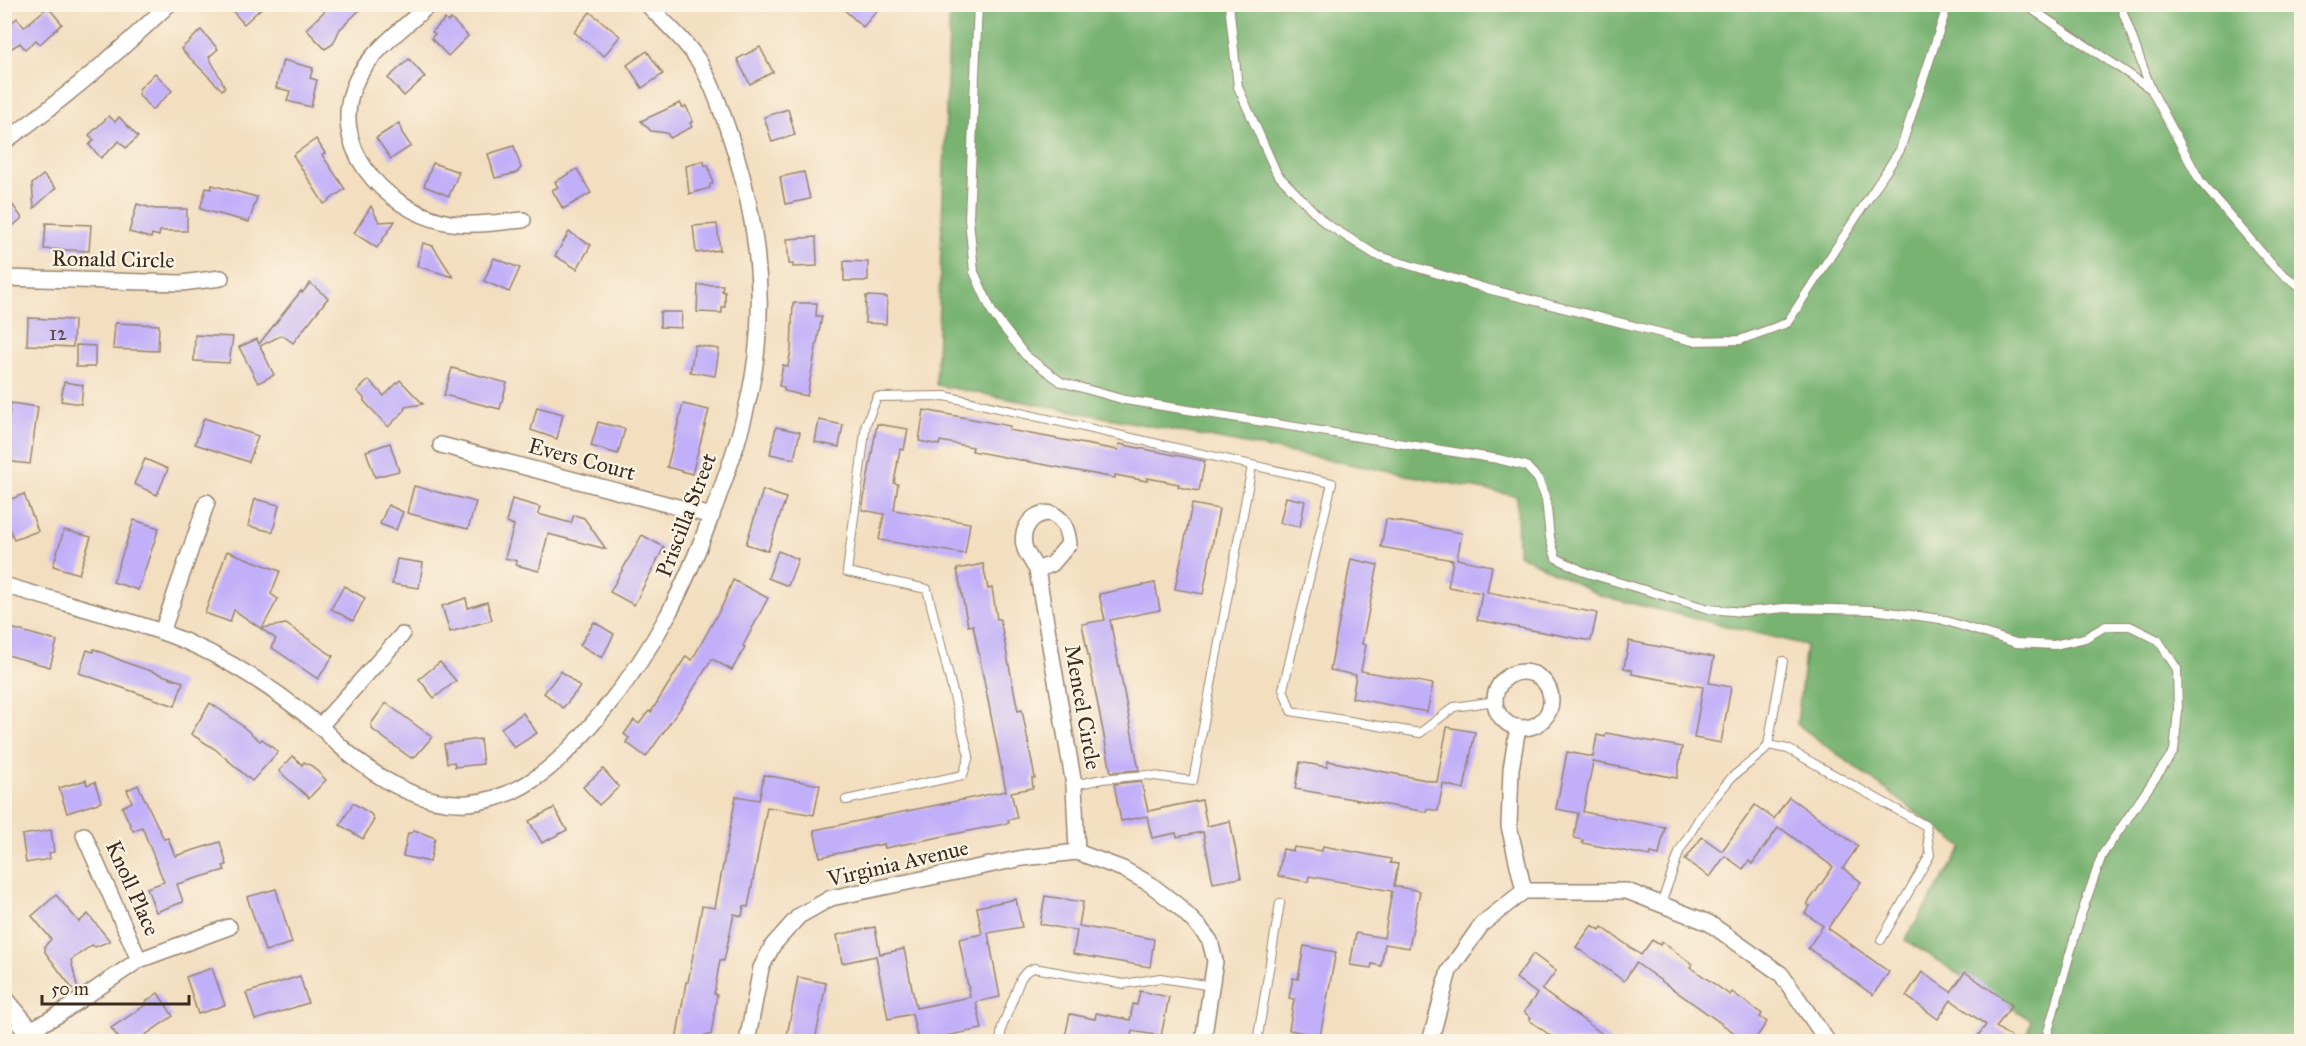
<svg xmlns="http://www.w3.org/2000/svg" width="2306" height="1046" font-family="'IM FELL Great Primer',serif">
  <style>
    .forest { fill: #78b372; stroke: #5a6e48; stroke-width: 1.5 }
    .building { fill: #c1aff9 }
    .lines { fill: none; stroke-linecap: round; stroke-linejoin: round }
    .lane-casing { stroke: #97846f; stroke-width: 10 }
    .street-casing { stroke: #97846f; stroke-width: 18 }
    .secondary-casing { stroke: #97846f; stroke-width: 24 }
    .lane { stroke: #fff; stroke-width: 8 }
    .street { stroke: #fff; stroke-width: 15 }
    .secondary { stroke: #fff; stroke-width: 21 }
    .labels { text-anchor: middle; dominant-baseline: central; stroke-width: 4.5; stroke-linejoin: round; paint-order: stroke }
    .number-label { font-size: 20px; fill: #5c4b55 }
    .street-label { font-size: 22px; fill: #3b2a1e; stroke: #fcf5e5 }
  </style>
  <rect width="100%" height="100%" fill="#fcf5e5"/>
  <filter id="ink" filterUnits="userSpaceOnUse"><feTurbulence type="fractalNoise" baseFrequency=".0167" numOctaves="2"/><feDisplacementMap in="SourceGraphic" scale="12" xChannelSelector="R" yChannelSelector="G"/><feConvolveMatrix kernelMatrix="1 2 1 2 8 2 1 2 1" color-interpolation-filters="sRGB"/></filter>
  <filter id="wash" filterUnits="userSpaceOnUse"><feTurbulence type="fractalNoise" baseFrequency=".008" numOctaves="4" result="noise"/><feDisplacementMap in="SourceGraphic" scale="24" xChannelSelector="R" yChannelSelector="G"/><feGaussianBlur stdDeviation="1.35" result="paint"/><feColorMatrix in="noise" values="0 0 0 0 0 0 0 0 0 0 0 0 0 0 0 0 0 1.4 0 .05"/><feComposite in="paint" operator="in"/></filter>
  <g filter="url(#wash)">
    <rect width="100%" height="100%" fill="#f3dec0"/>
    <!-- forest -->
    <path class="forest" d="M950 5H2301V1041H2025L2031 1020 1905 940 1963 847 1797 724 1806 645 1601 596 1518 554 1517 496 936 385Z"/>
    <g id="blocks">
      <!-- building -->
      <g class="building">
        <path d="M226 4H266L244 24Z"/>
        <path d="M332 4H366L340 29 333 44 325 49 306 29Z"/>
        <path d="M838 4H883L863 27Z"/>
        <path d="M48 7 62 24 40 44 36 40 25 49 20 43 4 53V29L17 18 24 27Z"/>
        <path d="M590 12 620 36 604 56 574 32Z"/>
        <path d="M445 19 448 22 451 19 468 36 448 56 431 38 435 34 432 32Z"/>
        <path d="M201 30 218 49 209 57 225 87 222 90 181 49Z"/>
        <path d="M760 47 773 72 750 84 737 59Z"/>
        <path d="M647 51 663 74 642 88 627 65Z"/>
        <path d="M409 59 425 77 404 96 388 78Z"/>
        <path d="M283 60 313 68 310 78 317 80 311 107 287 101 290 91 276 88Z"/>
        <path d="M155 73 172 91 152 110 139 95V89Z"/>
        <path d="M680 103 683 108 686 106 693 122 690 123 692 127 670 138 667 133 651 131 641 121Z"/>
        <path d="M788 109 795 135 772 142 764 117Z"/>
        <path d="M109 116 115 122 119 117 138 137 126 148 119 141 101 158 89 145 94 140 89 135Z"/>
        <path d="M399 123 402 133 411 146 391 159 376 138Z"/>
        <path d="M316 139 325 153 322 155 345 189 324 204 293 155Z"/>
        <path d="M514 146 521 168 516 173 495 178 488 154Z"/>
        <path d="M704 161 705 166 708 165 713 183 710 184V188L689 194 686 166Z"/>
        <path d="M433 163 459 172 449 196 424 186Z"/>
        <path d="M577 169 591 193 563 209 552 190 558 187 555 182Z"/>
        <path d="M804 172 810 199 785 204 780 177Z"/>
        <path d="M43 175 56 188 34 208 32 184Z"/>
        <path d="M212 185 257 197 249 222 200 209 206 188 211 189Z"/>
        <path d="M4 193 22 218 4 234Z"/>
        <path d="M137 204 155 209H187V231H160L159 236 152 234 151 238 129 232Z"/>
        <path d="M371 206 379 222 395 221 377 248 354 233Z"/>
        <path d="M46 223 91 225 89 251 44 249Z"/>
        <path d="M717 224 720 250 696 253 693 226Z"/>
        <path d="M569 232 591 245 577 269 555 256Z"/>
        <path d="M816 237 817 266 793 267V264H789L787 239Z"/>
        <path d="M423 243 433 246 453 277 417 266Z"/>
        <path d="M494 258 520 268 509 292 484 281Z"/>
        <path d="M844 261 868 262V281H844Z"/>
        <path d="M310 283 328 298 293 343 282 335 260 346 274 375 258 383 239 347 257 339 259 344 301 291 302 293Z"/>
        <path d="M698 285H723L722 291 725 292V307H722V313L697 312Z"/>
        <path d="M866 296 887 297 886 324 865 323Z"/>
        <path d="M793 303H817L816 316H822L807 396 784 391V387L779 386 783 365 788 366 791 350Z"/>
        <path d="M660 312H682L681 328 660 327Z"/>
        <path d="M28 318 74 320 73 347 27 345Z"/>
        <path d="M115 323 159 325 158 351 113 349Z"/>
        <path d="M195 335 233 337 229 363 194 361Z"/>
        <path d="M76 345 95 346V367H76Z"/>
        <path d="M695 345 719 349 715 376 690 372Z"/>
        <path d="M452 368 507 383 500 409 444 395Z"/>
        <path d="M369 380 384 396 400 380 423 404 405 407 404 411 388 427 364 401V398L357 391Z"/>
        <path d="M64 382 83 385 81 404 61 401Z"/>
        <path d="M11 403 38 407 30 464 4 461V444Z"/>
        <path d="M683 404 709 410 692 474 667 467Z"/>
        <path d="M537 407 563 414 557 439 531 430Z"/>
        <path d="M924 410 1010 426 1009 430 1118 450 1119 444 1205 461 1199 491 1178 487 1179 484 1147 478V481L1115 475V478L972 451 973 447 940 441 939 445 919 441Z"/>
        <path d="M204 418 258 436 249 462 195 444Z"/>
        <path d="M819 420 843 425 839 447 815 442Z"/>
        <path d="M598 422 625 429 618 454 591 446Z"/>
        <path d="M877 424 908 429 904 450 900 449 894 483 898 484 894 510 970 523 965 554 879 540 884 514 862 510Z"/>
        <path d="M776 427 800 432 794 459 770 454Z"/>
        <path d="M390 443 399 471 375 477 366 451Z"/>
        <path d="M145 459 168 469 157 495 134 484Z"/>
        <path d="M414 486 476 502 468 529 407 513Z"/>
        <path d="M763 490 786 498 768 551 746 544Z"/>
        <path d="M24 494 38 531 14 540 5 515 11 499Z"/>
        <path d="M1286 497 1305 501 1300 527 1280 523Z"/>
        <path d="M255 499 279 505 273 532 248 526Z"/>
        <path d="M512 499 540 507 538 514 571 523 574 515 584 518 606 549 548 534 539 571 516 565 517 561 505 558 514 525 506 523Z"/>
        <path d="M1192 504 1219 509 1203 594 1175 589Z"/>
        <path d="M388 505 403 512 396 530 380 524Z"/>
        <path d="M1386 519 1462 533 1457 559 1492 566 1487 592 1597 613 1591 641 1477 620 1482 593 1448 587 1453 560 1381 547Z"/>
        <path d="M134 520 159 528 138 590 113 582Z"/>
        <path d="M64 530 91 537 79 574 53 566Z"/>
        <path d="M642 535 664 547 634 605 610 592Z"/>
        <path d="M227 551 280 571 271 594 278 599 262 628 286 624 333 656 318 679 271 647 276 639 234 610 230 622 205 613Z"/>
        <path d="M778 551 798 559 788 586 768 578Z"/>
        <path d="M397 559 423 563 419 588 392 584Z"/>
        <path d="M1351 559 1378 565 1362 644 1366 645 1361 671 1433 684 1427 712 1352 698 1356 675 1330 670Z"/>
        <path d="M983 564 988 589 992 588 997 619H1000L1018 711 1022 710 1035 778H1032L1033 788 1011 792 1017 818 1008 820 1009 823 885 848 884 844 820 857 814 830 1006 791 973 625 968 626 957 569Z"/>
        <path d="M733 580 768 598 743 646 745 647 732 670 712 659 687 699 646 757 626 742 629 738 624 734 634 720 639 724 649 711 651 712 686 656 692 660 723 604Z"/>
        <path d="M1155 583 1160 610 1110 620 1139 770 1111 772 1082 624 1105 620 1099 594Z"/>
        <path d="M344 586 365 598 353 621 331 609Z"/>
        <path d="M466 598 468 608 487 602 492 620 450 632 442 606Z"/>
        <path d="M594 622 614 634 602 658 580 645Z"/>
        <path d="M4 626 57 641 50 667 4 654Z"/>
        <path d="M1629 641 1714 657 1709 683 1731 687 1721 743 1694 738 1703 687 1632 674V670L1624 668Z"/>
        <path d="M94 649 127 663 183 682 175 706 79 673 87 650 93 652Z"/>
        <path d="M440 662 456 681 434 698 419 679Z"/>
        <path d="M561 671 580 687 563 708 544 693Z"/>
        <path d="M210 703 235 720 260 741 262 739 278 752 252 781 215 749 191 734Z"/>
        <path d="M386 703 432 737 414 758 412 757 411 758 373 730 371 724Z"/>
        <path d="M523 713 537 733 514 748 501 728Z"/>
        <path d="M1447 727 1475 732 1464 789 1443 784 1438 811 1427 809V812L1295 789 1300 762 1327 767 1328 761 1437 782Z"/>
        <path d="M1606 733 1682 747 1677 778 1593 762 1583 812 1665 827 1659 855 1651 853 1650 856 1582 843 1583 840 1574 838 1578 813 1556 809 1567 752 1593 757 1597 735 1605 737Z"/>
        <path d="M480 739 483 764 455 767 454 762 447 763 444 744Z"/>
        <path d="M293 756 302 765 304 762 312 766 326 780 309 798 279 771Z"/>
        <path d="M603 769 619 787 599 805 583 787Z"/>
        <path d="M764 775 820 785 814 815 767 807 748 907 744 906 742 916 734 914 724 961 720 960 714 994 717 995 711 1035H705L704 1041H676L686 982H688L702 906 715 908 736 796 759 800Z"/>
        <path d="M86 780 87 785 95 782 101 802 67 813 59 788Z"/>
        <path d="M1141 781 1148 811 1202 800 1207 826 1230 821 1241 878 1213 883 1203 832 1177 837 1176 833 1152 838 1147 816 1121 821 1114 784Z"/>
        <path d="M138 785 164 839 168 838 175 856 220 842 227 865 223 866 225 870 177 884 183 902 156 912 147 888 164 882 142 827 133 831 122 807 132 802 127 790Z"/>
        <path d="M1789 797 1858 846 1843 868 1861 882 1828 928 1889 972 1873 995 1808 948 1823 926 1805 913 1810 906 1807 904 1833 867 1783 830 1778 828 1752 864 1749 861 1743 869 1725 856 1710 877 1685 860 1702 837 1722 851 1755 805 1774 819Z"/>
        <path d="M353 803 371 814 374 820 363 839 340 825Z"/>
        <path d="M554 808 567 830 542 843 529 821Z"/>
        <path d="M51 830 54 852 49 853 50 859 26 863 22 835Z"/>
        <path d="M414 830 435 838 430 862 403 856 408 833H412Z"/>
        <path d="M1323 846 1391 859 1390 863 1398 864 1394 886 1420 891 1409 948 1385 944 1381 966 1372 964 1371 968 1350 965 1356 933 1384 938 1392 891 1309 876 1308 882 1278 876 1283 849 1293 851 1294 847 1322 851Z"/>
        <path d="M276 889 292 943 265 951 247 897Z"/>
        <path d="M56 895 79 922 88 914 110 941 95 947 92 945 71 960 78 990 75 992 45 952V946L51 939 32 916Z"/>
        <path d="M1045 896 1083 902 1079 926 1154 939 1150 967 1073 954 1077 931 1040 924Z"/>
        <path d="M1016 899 1022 927 988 933 1000 997 976 1002 982 1029 918 1041 912 1014 888 1019 876 956 842 963 837 935 875 927 880 954 904 949 916 1008 970 997 959 939 982 934 977 907Z"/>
        <path d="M1592 925 1600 930 1602 927 1641 955 1652 940 1660 945 1662 942 1692 964 1690 967 1730 995 1732 992 1762 1014 1760 1017 1767 1022 1754 1041H1746L1636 963 1624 981 1576 947Z"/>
        <path d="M1304 946 1336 952 1320 1036 1289 1030 1294 999 1289 998 1293 978 1298 979Z"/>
        <path d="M1533 954 1556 971 1542 990 1612 1041H1558L1529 1020 1531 1018 1524 1012 1537 994 1516 978Z"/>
        <path d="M212 968 225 1005 198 1014 186 977Z"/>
        <path d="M1922 972 1951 992 1965 972 2012 1005 1996 1027 2017 1041H1974L1986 1025 1951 1000 1938 1019 1906 996Z"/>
        <path d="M300 976 308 1003 255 1020 246 993Z"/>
        <path d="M798 977 826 983 815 1041H786Z"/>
        <path d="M1140 991 1169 997 1161 1036 1132 1031 1130 1041H1064L1070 1014 1095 1019 1096 1013 1130 1020 1133 1004 1137 1005Z"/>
        <path d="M158 993 173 1016 144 1036 148 1041H121L111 1028 147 1004 145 1002Z"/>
      </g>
    </g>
  </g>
  <g filter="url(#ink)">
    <use href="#blocks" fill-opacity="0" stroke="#97846f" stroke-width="1.5"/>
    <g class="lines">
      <defs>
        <g id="lane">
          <path d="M978 4 969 219 974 272 993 314 1025 355 1061 382 1125 400 1498 459 1526 466 1538 479 1546 499 1550 538 1556 558 1587 573 1709 609 1743 612 1785 608 1874 610 1940 619 2016 643 2054 645 2085 638 2106 626H2130L2158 640 2177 669 2178 711 2174 751 2102 855 2080 918 2045 1042"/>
          <path d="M1229 4 1238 87 1277 174 1325 223 1376 255 1488 289 1693 341 1740 340 1787 323 1900 150 1948 4"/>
          <path d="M2024 4 2151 89 2200 181 2274 267 2302 289"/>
          <path d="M2120 4 2151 89"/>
          <path d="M1768 745 1788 749 1926 826 1930 855 1881 940"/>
          <path d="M1074 785 1102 779 1146 775 1193 781 1252 466"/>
          <path d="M846 800 963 775 969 756 927 589 847 572 866 424 877 397 945 396 1332 483 1283 689 1291 711 1420 733 1454 707 1496 701"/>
          <path d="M1661 904 1680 850 1703 812 1732 777 1763 752 1768 745 1783 661"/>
          <path d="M1000 1042 1002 1027 1021 978 1026 972 1034 968 1124 984 1160 978 1213 986"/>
          <path d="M1257 1042 1280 903"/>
        </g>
        <g id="street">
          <path d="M430 4C406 26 371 51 357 79 325 144 383 208 445 222 470 227 497 222 523 220"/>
          <path d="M4 142C63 100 117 54 169 4"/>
          <path d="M4 278 182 283 221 278"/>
          <path d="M441 445 712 516"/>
          <path d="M1037 570 1052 564 1069 544C1064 491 1014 516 1025 549 1028 556 1033 563 1037 570L1074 785 1077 852"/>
          <path d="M4 585C56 601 108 614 159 631 216 651 271 686 317 724 325 730 331 738 338 744 374 777 418 806 468 803 530 799 572 749 608 705 656 646 684 589 710 519 730 467 749 413 756 357 765 284 754 208 731 139 723 115 714 87 701 65 687 42 665 23 647 4"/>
          <path d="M162 632 207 502"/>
          <circle cx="1523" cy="700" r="28"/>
          <path d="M320 726 402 635"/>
          <path d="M1518 727 1511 769 1509 826 1524 891"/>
          <path d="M84 835 139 960"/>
          <path d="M1524 891H1627L1709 923 1781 974 1828 1042"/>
          <path d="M28 1031 58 1015 139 960 229 927"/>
          <path d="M747 1042 761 968 773 945 799 916 831 898 1023 858 1077 852 1123 869 1150 884 1177 905 1200 928 1210 941 1215 961 1203 1042"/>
          <path d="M1430 1042 1449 971 1482 924 1524 891"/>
        </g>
        <path id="secondary" d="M4 1001 38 1042"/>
      </defs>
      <!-- lane casing -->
      <use href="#lane" class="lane-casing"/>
      <!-- street casing -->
      <use href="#street" class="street-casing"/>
      <!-- secondary casing -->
      <use href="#secondary" class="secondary-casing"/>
      <!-- lane -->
      <use href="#lane" class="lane"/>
      <!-- street -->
      <use href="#street" class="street"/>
      <!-- secondary -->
      <use href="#secondary" class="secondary"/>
    </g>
  </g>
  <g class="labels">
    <!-- number labels -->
    <g class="number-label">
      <text x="58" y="333">12</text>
    </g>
    <!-- street labels -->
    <g class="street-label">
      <text transform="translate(113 259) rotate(1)">Ronald Circle</text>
      <text transform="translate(582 459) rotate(15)">Evers Court</text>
      <text transform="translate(686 515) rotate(-69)">Priscilla Street</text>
      <text transform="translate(1083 707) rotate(80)">Mencel Circle</text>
      <text transform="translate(898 863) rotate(-13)">Virginia Avenue</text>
      <text transform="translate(133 888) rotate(66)">Knoll Place</text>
    </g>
  </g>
  <!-- margin -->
  <rect width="2306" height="1046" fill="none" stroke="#fcf5e5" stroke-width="24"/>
  <!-- scale -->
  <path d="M42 995v9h147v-9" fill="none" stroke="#3b2a1e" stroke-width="3"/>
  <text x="51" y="995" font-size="18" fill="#3b2a1e" stroke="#fcf5e5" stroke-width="4.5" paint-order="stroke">50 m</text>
</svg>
